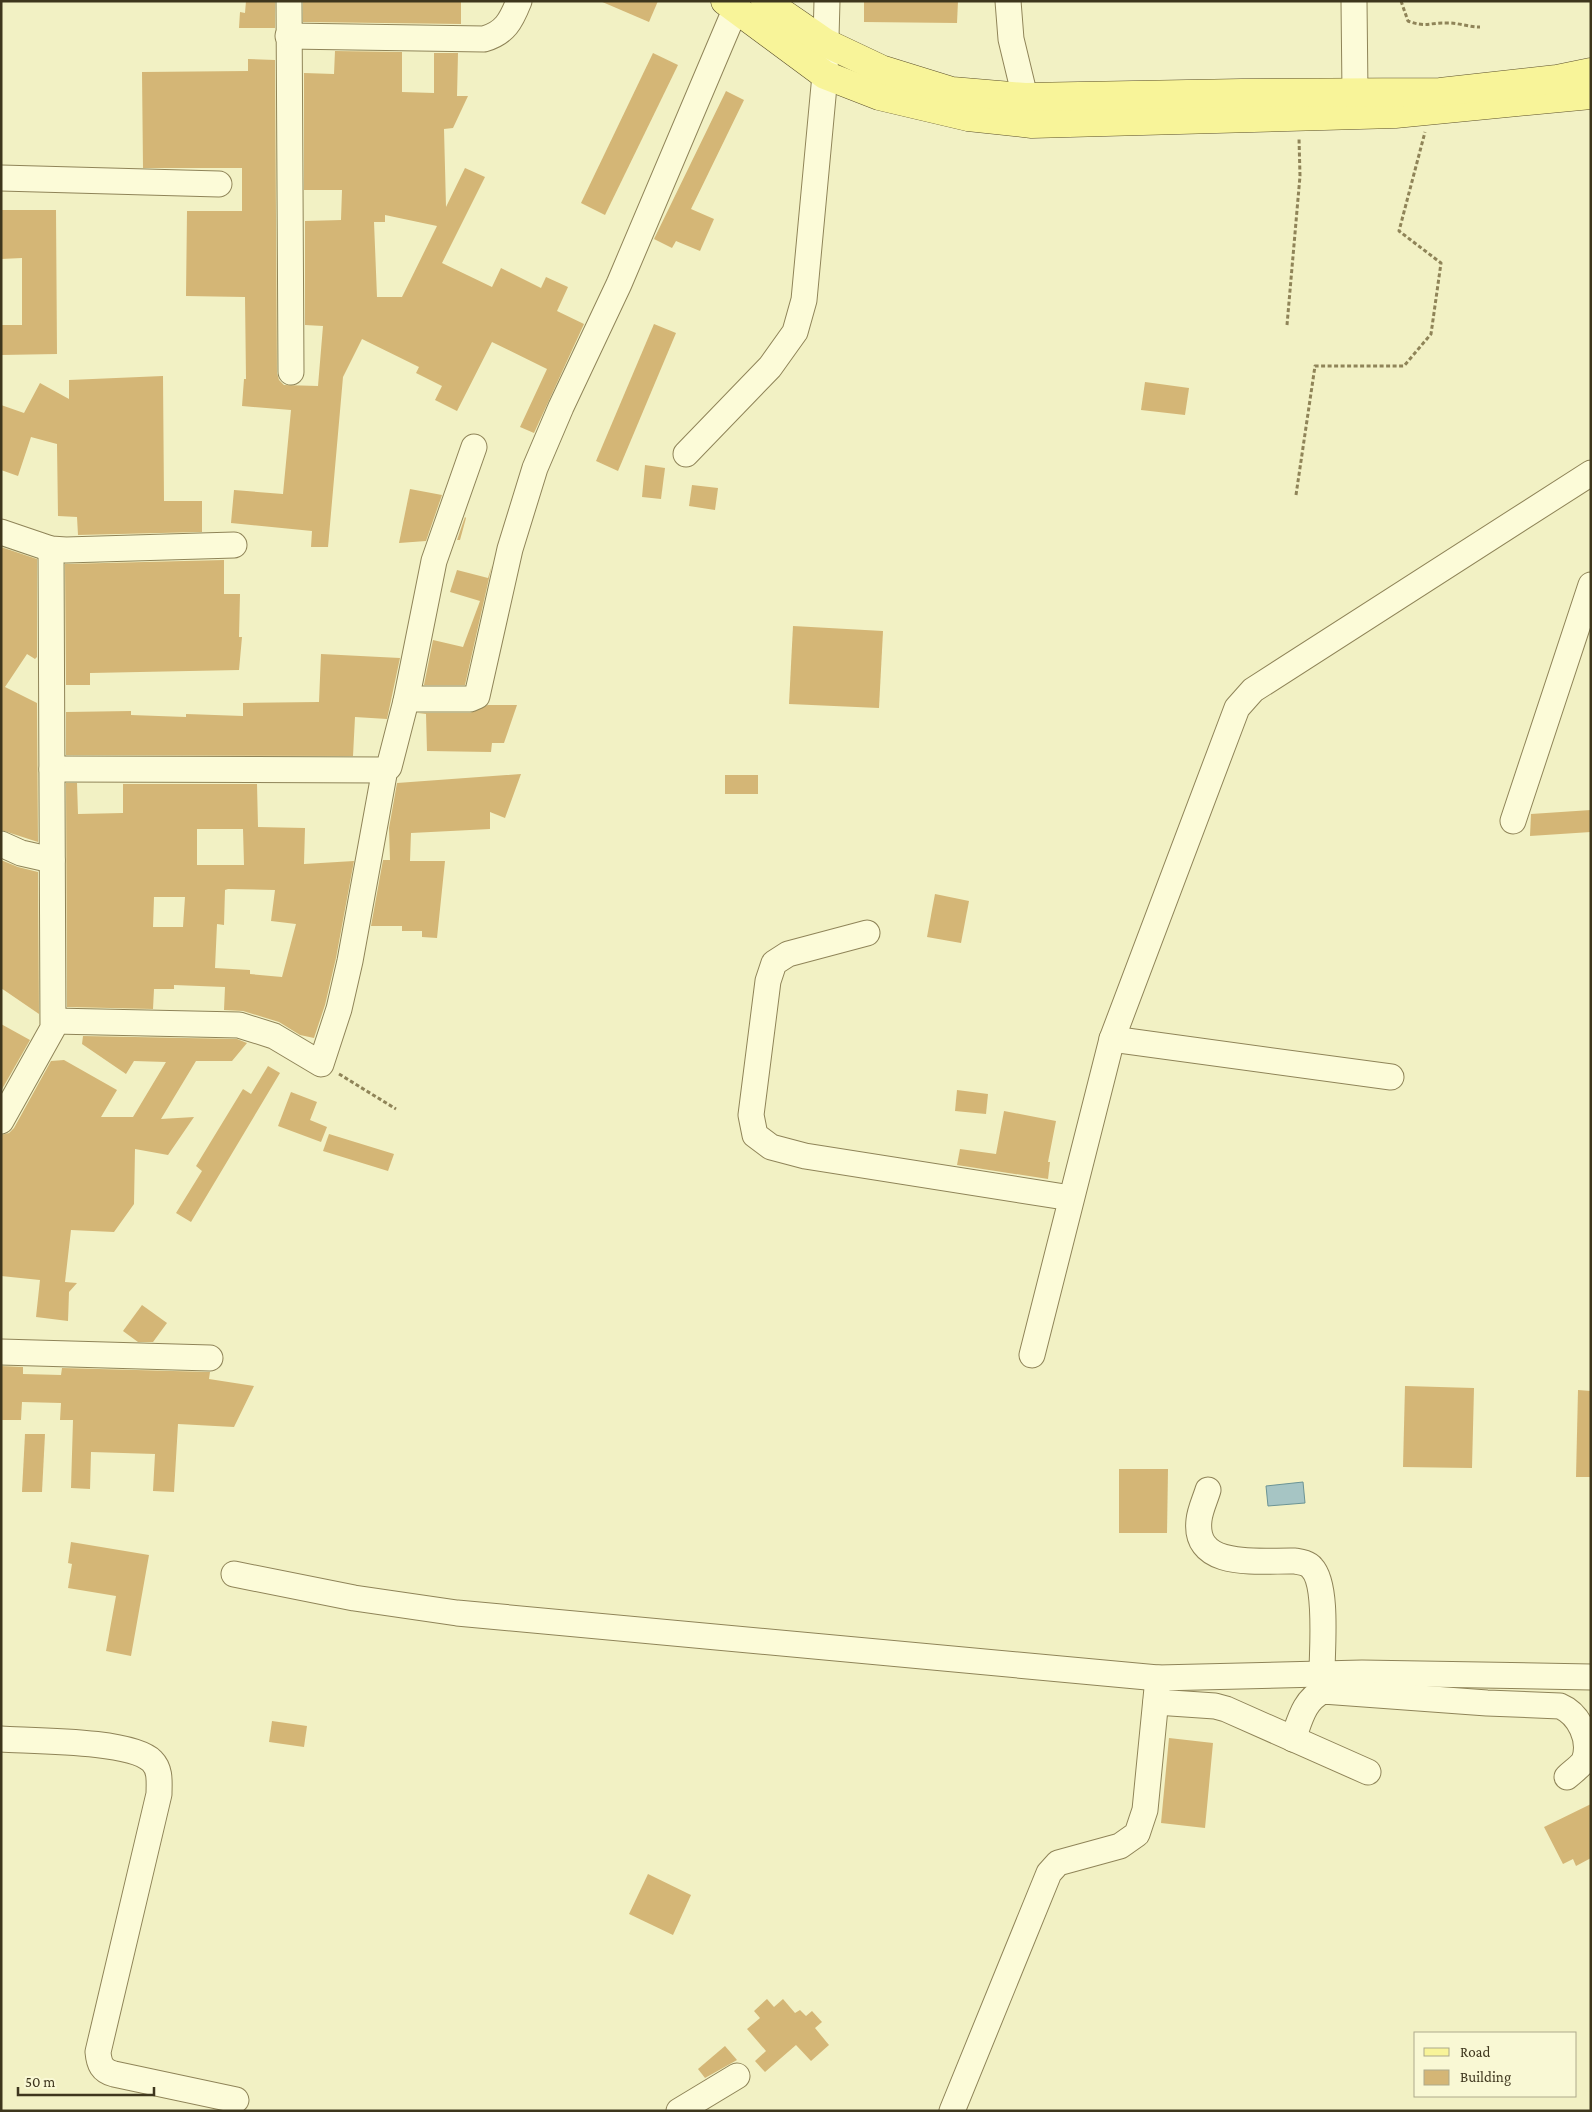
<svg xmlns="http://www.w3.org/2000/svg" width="1592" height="2112" font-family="'Crimson Pro',serif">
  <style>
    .water { fill: #a6c5c4; stroke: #6b9495 }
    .building { fill: #d4b676; fill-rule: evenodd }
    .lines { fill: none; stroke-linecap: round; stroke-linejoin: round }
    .minor-casing { stroke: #8f8458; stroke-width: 27 }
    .major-casing { stroke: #5c502c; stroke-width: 29 }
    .path { stroke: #8f8458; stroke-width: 3; stroke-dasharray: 4 2.5; stroke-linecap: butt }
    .minor { stroke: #fcfbd8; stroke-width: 25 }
    .major { stroke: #f8f499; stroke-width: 28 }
  </style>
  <rect width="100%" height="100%" fill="#f2f1c4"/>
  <!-- water -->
  <path class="water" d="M1303 1482 1305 1503 1268 1506 1266 1486Z"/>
  <!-- building -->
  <g class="building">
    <path d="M246 1H275V28H239L240 12 245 13Z"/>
    <path d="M303 1H461V24L303 22Z"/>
    <path d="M600 1H658L649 22Z"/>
    <path d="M864 1H958L957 23 864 22Z"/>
    <path d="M335 51 402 52V92L434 93V53H458L457 96H468L453 128 444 129 446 207 465 168 485 177 442 263 492 287 501 268 541 288 546 277 568 287 557 311 584 324 534 433 520 427 547 369 492 342 457 411 435 400 442 386 416 373 419 367 362 339 343 377 328 547H311L312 531 231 523 234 490 283 494 291 410 242 406 244 379H246L245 297 186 296 187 211H242V168H143L142 72 248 71V59L275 60 277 373 279 380 284 385 318 386 323 326 305 325V221L341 220 342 190H304V73L334 74ZM385 215 437 226 402 297H377L374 222H385Z"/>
    <path d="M653 53 678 65 605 215 581 203Z"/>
    <path d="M726 91 744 100 691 209 714 219 700 251 676 241 672 248 654 239Z"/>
    <path d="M1 210H56L57 354 1 355V325H22V258L1 259Z"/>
    <path d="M654 324 676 333 618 471 596 461Z"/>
    <path d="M163 376 164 501H202V532L78 535 77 517 58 516 57 444 31 437 18 476 1 470V405L24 413 40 383 69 399V380Z"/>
    <path d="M1145 382 1189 388 1185 415 1141 410Z"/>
    <path d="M645 465 665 468 661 499 642 497Z"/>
    <path d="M692 485 718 488 715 510 689 506Z"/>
    <path d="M410 489 442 495 426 541 399 543Z"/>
    <path d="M465 517 466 518 460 540H457Z"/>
    <path d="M1 547 37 559V657L35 659 27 654 5 687 37 703 38 842 1 830Z"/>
    <path d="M224 560V594H240L239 637H242L239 670 90 673V685H66L65 564Z"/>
    <path d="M492 565 465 685H424L433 640 463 647 480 601 450 592 457 570 488 578Z"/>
    <path d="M793 626 883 631 879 708 789 704Z"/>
    <path d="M321 654 400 658 387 719 355 717 353 756 66 755V712L131 711V715L186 717V714L243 716V703L319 702Z"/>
    <path d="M488 705H517L504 743H492L491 752 427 751 426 714 418 713H470Z"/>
    <path d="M521 774 505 818 490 812V829L411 833 410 861H445L437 938 422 937V931H402V926H371L383 860H390L389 828 397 783Z"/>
    <rect x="725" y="775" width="33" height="19"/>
    <path d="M66 783H77L78 814 123 813V784H257L258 827 305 828 304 864 354 861 336 958 325 1005 314 1038 300 1035 279 1022 243 1011 224 1010 225 987 174 985V989H154L153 1009 67 1007ZM197 829H243L244 865H197ZM228 889 275 890 271 921 296 924 282 977 250 974V970L215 968 217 924 224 925 225 890ZM154 897H185L183 927H153Z"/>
    <path d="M1591 810V832L1530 836 1531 814Z"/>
    <path d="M1 860 18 867 38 872 39 1014 1 988Z"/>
    <path d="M935 894 969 901 961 943 927 937Z"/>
    <path d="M1 1024 30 1040 1 1091Z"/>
    <path d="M83 1036 237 1039 247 1043 232 1061H196L161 1119 194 1117 168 1155 135 1149 134 1204 114 1232 71 1230 65 1282 77 1283 69 1292 68 1321 36 1317 40 1280 1 1276V1135L9 1133 14 1128 51 1061 64 1060 117 1090 101 1117H133L166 1062 134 1061 126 1074 82 1044Z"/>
    <path d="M268 1066 280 1073 191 1222 176 1213 202 1171 196 1166 243 1089 251 1094Z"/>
    <path d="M957 1090 988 1094 986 1114 955 1111Z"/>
    <path d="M291 1092 317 1102 310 1120 327 1127 321 1142 278 1126Z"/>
    <path d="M1004 1111 1056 1121 1048 1162H1050L1048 1179 957 1165 960 1149 996 1154Z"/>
    <path d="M329 1134 394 1154 388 1171 323 1151Z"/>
    <path d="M142 1305 167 1323 153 1342H138L123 1331Z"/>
    <path d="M1 1366 23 1367V1374L61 1375 62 1368 210 1372 209 1379 254 1386 234 1427 178 1424 174 1492 153 1491 155 1454 91 1452 90 1489 71 1488 73 1420H60L61 1403 22 1402 21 1420H1Z"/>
    <path d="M1405 1386 1474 1388 1472 1468 1403 1467Z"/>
    <path d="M1578 1390 1591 1391V1477H1576Z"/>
    <path d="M25 1434H45L42 1492H22Z"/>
    <path d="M1119 1469H1168L1167 1533H1119Z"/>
    <path d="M71 1542 149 1555 131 1656 106 1651 116 1596 68 1588 72 1564 68 1563Z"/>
    <path d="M272 1721 307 1726 304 1747 269 1742Z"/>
    <path d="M1169 1738 1213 1743 1205 1828 1161 1823Z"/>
    <path d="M1591 1804V1858L1576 1866 1573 1859 1563 1864 1544 1827Z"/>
    <path d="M648 1874 691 1895 673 1935 629 1914Z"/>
    <path d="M767 1999 774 2007 783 1999 795 2013 800 2010 806 2016 812 2011 822 2022 815 2028 829 2045 811 2061 796 2045 765 2072 755 2061 766 2051 747 2029 760 2018 754 2011Z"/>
    <path d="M725 2046 737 2060 705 2078 698 2069Z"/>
  </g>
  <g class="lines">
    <defs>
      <g id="minor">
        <path d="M289 1 291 372"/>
        <path d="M1008 1 1011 39 1025 97"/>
        <path d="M1354 1 1355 93"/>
        <path d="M288 36 484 39C505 33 511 21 519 1"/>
        <path d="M1 178 219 184"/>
        <path d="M686 454 770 367 795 332 804 300 825 75 827 1"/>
        <path d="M1 532 51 549 66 550 234 545"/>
        <path d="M406 701 434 561 474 447"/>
        <path d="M52 769 384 770 389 767 406 701 410 699H470L477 696 510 549 535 468 561 407 619 284 735 10"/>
        <path d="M1513 821 1591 585"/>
        <path d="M1 844 21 853 52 860"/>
        <path d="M867 933 788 954 774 963 768 981 751 1115 755 1135 771 1147 805 1156 1071 1198"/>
        <path d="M54 1021 239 1025 274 1036 321 1064 339 1009 350 961 385 769"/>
        <path d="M1112 1039 1391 1077"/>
        <path d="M1 1121 53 1028 51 549"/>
        <path d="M1 1352 210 1358"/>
        <path d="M1032 1355 1112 1039 1237 708 1253 690 1591 473"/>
        <path d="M1208 1490C1205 1500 1200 1510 1199 1520 1193 1571 1262 1560 1295 1561 1301 1562 1308 1563 1312 1568 1328 1585 1322 1649 1322 1673"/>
        <path d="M234 1574 354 1598 457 1613 1158 1678 1362 1673 1591 1677"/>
        <path d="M1156 1702 1215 1706 1226 1709 1368 1772"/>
        <path d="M1 1739C33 1741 131 1740 152 1761 161 1770 159 1783 159 1794L98 2052C99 2064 102 2071 114 2074L236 2100"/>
        <path d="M1293 1739C1300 1720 1304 1700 1323 1691L1487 1703 1560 1706C1579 1714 1592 1740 1584 1761 1580 1767 1572 1772 1567 1777"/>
        <path d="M679 2111 737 2076"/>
        <path d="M952 2111 1049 1873 1058 1863 1120 1846 1137 1834 1145 1810 1158 1678"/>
      </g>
      <g id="major">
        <path d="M725 1 825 75 879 96 968 117 1032 124 1395 114 1591 95"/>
        <path d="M765 1 826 43 881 69 952 91 1025 97 1241 93 1440 92 1557 79 1591 72"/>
      </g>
    </defs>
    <!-- minor casing -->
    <use href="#minor" class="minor-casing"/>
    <!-- major casing -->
    <use href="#major" class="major-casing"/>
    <!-- path -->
    <g class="path">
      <path d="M1401 1 1408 21C1426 28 1431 22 1448 23 1459 23 1469 27 1480 27"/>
      <path d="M1287 325 1300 176 1299 138"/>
      <path d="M1296 495 1315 366H1404L1431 334 1441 263 1399 231 1425 132"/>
      <path d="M339 1074 396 1109"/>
    </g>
    <!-- minor -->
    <use href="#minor" class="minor"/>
    <!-- major -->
    <use href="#major" class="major"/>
  </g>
  <!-- border -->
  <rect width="1592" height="2112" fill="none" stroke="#3e361d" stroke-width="5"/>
  <!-- legend -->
  <rect x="1414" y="2032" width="162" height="65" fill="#f9f8d4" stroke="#aeaa8b"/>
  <rect x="1424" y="2048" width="25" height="8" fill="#f8f499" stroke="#aeaa8b"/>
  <text x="1460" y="2057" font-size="15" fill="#3e361d">Road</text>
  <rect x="1424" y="2070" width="25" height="15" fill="#d4b676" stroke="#aeaa8b"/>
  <text x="1460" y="2082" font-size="15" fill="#3e361d">Building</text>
  <!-- scale -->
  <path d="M18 2087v8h136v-8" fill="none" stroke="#3e361d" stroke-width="2.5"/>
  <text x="25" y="2087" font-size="15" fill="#3e361d" stroke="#f9f8d4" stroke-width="4" paint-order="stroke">50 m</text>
</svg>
